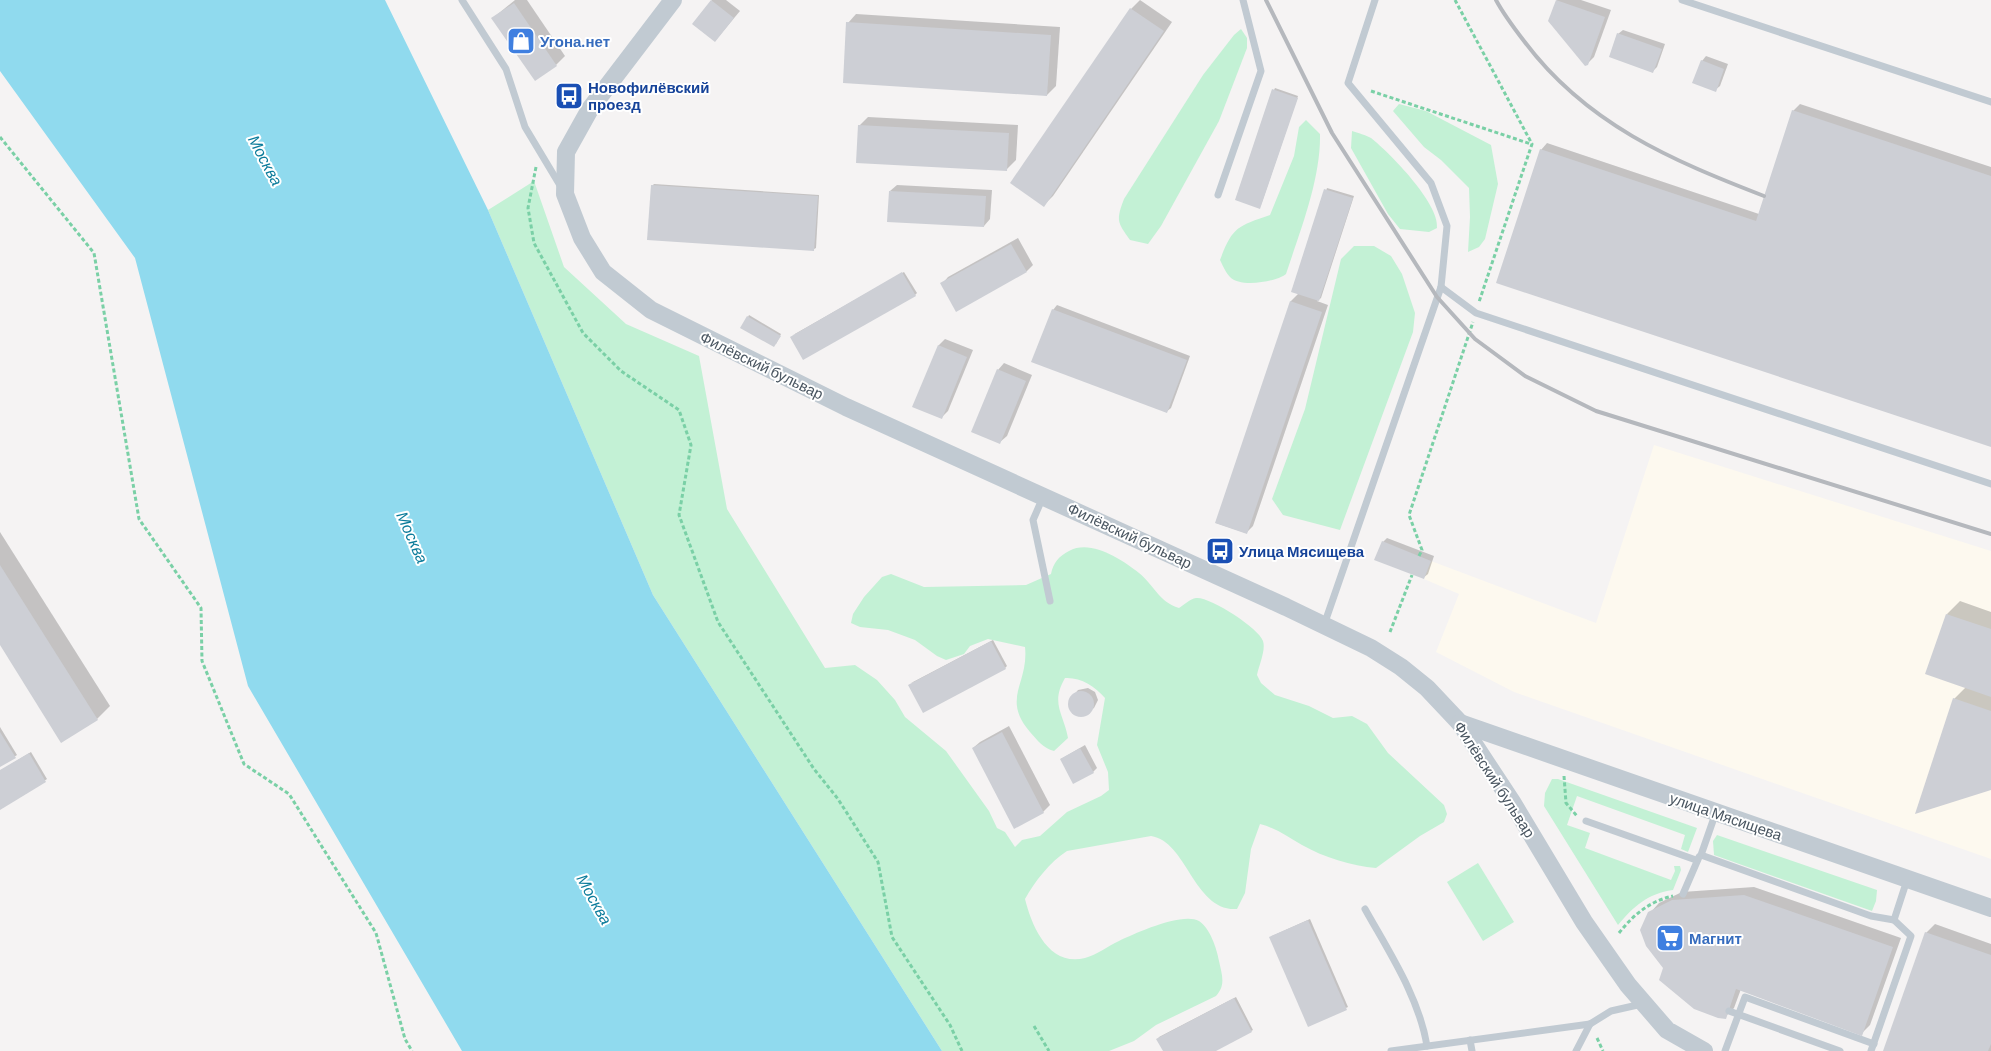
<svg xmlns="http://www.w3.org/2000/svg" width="1991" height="1051" font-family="Barlow,sans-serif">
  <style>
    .commercial { fill: #fdf9ef }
    .green { fill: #c3f1d5 }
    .water { fill: #90daee }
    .shadow { fill: #0003 }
    .building { fill: #cdcfd5 }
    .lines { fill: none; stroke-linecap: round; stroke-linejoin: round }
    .path { stroke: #7ad0a6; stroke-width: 3; stroke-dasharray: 4 2.5; stroke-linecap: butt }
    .service { stroke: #c1cad2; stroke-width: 7 }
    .tertiary { stroke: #c1cad2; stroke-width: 18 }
    .rail { stroke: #b5b8bd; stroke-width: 4 }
    .service-bridge { stroke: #c1cad2; stroke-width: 7 }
    .labels { text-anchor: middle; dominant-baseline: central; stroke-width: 4; stroke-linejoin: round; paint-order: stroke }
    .shop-label { font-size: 15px; font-weight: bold; fill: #366cbe; stroke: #fff; text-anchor: start }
    .transit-label { font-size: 15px; font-weight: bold; fill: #164399; stroke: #fff; text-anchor: start }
    .street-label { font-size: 15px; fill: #4a5661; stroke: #fff }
    .water-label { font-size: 16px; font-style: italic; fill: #0c7c9b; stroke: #fff }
  </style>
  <rect width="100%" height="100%" fill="#f5f3f3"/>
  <!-- commercial -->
  <path class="commercial" d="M1654 445 1991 551V859L1514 692 1436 652 1459 594 1424 579 1431 561 1596 623Z"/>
  <!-- green -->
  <g class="green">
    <path d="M1241 29 1247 38V48L1219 121 1161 226 1148 244 1130 240C1117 222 1116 220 1124 199L1203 75 1234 35Z"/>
    <path d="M1399 104 1426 111 1491 145 1498 184 1485 239 1479 247 1468 252 1470 217 1469 188 1441 160 1424 147 1393 111Z"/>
    <path d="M1306 120 1320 134C1321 179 1300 231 1286 274 1276 282 1240 288 1230 277 1226 273 1223 266 1220 260 1232 228 1237 226 1270 215L1294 156 1299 127Z"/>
    <path d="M1352 131C1358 133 1366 135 1371 138 1390 153 1440 204 1437 228L1429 232 1400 229 1388 214 1351 148Z"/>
    <path d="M534 181 564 267 626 324 699 356 727 509 825 668 855 665 877 680 895 700 905 717 946 751 989 811 997 828 1005 832 1015 847 1022 840 1040 836 1067 812 1101 796 1109 790 1108 772 1097 745 1105 698C1095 686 1080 677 1065 678 1050 704 1064 714 1068 738L1054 751C1043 748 1038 741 1030 732 1001 698 1029 684 1025 647L988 639 970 646 964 654 946 660 937 656 915 640 888 630 860 627 851 623 853 614 864 597 882 577 891 574 924 587 1026 585 1051 574C1053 563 1059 556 1069 551 1091 539 1121 559 1139 573 1154 585 1159 602 1179 608 1184 605 1190 599 1196 598 1209 596 1259 628 1263 641 1266 650 1259 665 1257 675L1261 683 1275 695 1309 706 1333 718 1352 716 1367 724 1388 753 1444 805 1447 814 1444 822 1420 836 1376 868C1352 866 1323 857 1302 845 1288 837 1276 828 1260 824L1251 849 1245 893 1237 909C1194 912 1187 841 1151 836L1067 851C1050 862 1035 881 1025 899 1032 927 1049 967 1085 958 1097 955 1108 946 1119 941 1136 933 1182 912 1199 921 1210 928 1217 949 1219 961 1222 975 1226 985 1216 996L1156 1025 1134 1041 1109 1051H942L653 595 488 210Z"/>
    <path d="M1354 246H1374L1391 256 1402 274 1415 313 1413 332 1340 530 1283 515 1272 499 1305 409 1341 259Z"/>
    <path d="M1552 779H1558L1697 828 1688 852 1681 849 1685 835 1577 796 1567 825 1590 833 1585 848 1671 880 1675 871 1674 866H1680L1681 870 1673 890C1647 894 1634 906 1618 925L1544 806 1545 793Z"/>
    <path d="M1717 835 1877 890 1876 901 1872 911 1714 855 1713 841Z"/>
    <path d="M1478 863 1514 922 1483 941 1447 882Z"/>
  </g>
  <!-- water -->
  <path class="water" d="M0 0H385L488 210 653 595 942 1051H462L248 686 135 258 0 71Z"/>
  <!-- shadow -->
  <g class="shadow">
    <path d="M515 0H527L565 56 556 65 493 18Z"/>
    <path d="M712 0H726L740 11 715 41 693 24Z"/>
    <path d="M1140 0 1172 22 1053 196 1044 205 1012 183 1131 9Z"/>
    <path d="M1557 0H1581L1611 10 1594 57 1587 64 1549 21Z"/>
    <path d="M856 14 1060 27 1056 86 1047 95 848 23Z"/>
    <path d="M1623 30 1665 44 1657 67 1653 71 1618 34Z"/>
    <path d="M1706 56 1728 64 1720 86 1715 90 1702 61Z"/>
    <path d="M1275 88 1298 96 1261 205 1274 90Z"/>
    <path d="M1800 104 1991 167V446L1541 150 1547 143 1759 214 1793 111Z"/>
    <path d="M868 117 1018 125 1016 160 1007 169 859 126Z"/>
    <path d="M654 184 819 195 816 248 814 249 652 186Z"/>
    <path d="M897 185 992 190 990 219 984 226 890 191Z"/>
    <path d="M1327 188 1354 196 1321 298 1317 301 1328 305 1253 526 1246 533 1216 523 1291 301 1299 293 1292 291Z"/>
    <path d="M1018 238 1033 265 1027 271 942 284 948 277Z"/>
    <path d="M904 272 917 293 915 295 793 335Z"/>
    <path d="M1057 305 1190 356 1171 408 1166 412 1053 310Z"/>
    <path d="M749 315 781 334 776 344 748 317Z"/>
    <path d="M945 339 973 350 948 411 941 418 914 406 939 345Z"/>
    <path d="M1004 363 1032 375 1007 436 1000 442 998 370Z"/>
    <path d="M0 532 110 706 97 719 0 643Z"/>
    <path d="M1387 538 1434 556 1428 574 1423 578 1383 542Z"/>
    <path d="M1960 601 1991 612V789L1954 699 1966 687 1947 614Z"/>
    <path d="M993 640 1007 666 1005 668 911 683Z"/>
    <path d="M1088 688 1095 692 1098 700 1094 708 1081 715 1074 712 1070 703 1074 695 1078 690Z"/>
    <path d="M1009 726 1050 805 1043 812 973 748 980 742Z"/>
    <path d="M0 727 17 755 0 766Z"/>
    <path d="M1085 745 1097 768 1093 772 1061 759Z"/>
    <path d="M31 752 47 779 0 809V771Z"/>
    <path d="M1754 887 1901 938 1870 1025 1861 1034 1741 989 1734 1008 1725 1017 1664 967 1650 913 1659 903 1682 892Z"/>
    <path d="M1310 919 1348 1007 1309 1025 1272 936Z"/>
    <path d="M1935 924 1991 944V1051H1884L1926 933Z"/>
    <path d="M1236 997 1253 1030 1251 1031 1214 1051H1164L1158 1039 1159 1037Z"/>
  </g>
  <!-- building -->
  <g class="building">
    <path d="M711 0 734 18 715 42 692 24Z"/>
    <path d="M1556 0 1605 17 1588 65 1585 66 1548 21Z"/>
    <path d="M514 3 557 66 535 81 491 18Z"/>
    <path d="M1130 8 1164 31 1044 207 1010 183Z"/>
    <path d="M846 22 1051 35 1047 96 843 83Z"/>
    <path d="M1617 33 1662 49 1653 73 1609 57Z"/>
    <path d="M1701 60 1724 69 1716 92 1692 83Z"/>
    <path d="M1272 89 1298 98 1260 209 1235 200Z"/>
    <path d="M1792 110 1991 176V447L1496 283 1540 149 1756 221Z"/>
    <path d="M858 125 1009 133 1007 171 856 163Z"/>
    <path d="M651 185 818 196 814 251 647 240Z"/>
    <path d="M1324 189 1353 198 1319 301 1291 292Z"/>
    <path d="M889 191 986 196 984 227 887 222Z"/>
    <path d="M1011 244 1027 272 956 312 940 283Z"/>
    <path d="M902 272 916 296 803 360 790 337Z"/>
    <path d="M1290 301 1322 312 1247 534 1215 523Z"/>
    <path d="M1052 309 1187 360 1167 413 1031 362Z"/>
    <path d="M747 316 781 336 774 347 740 328Z"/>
    <path d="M938 345 967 357 942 419 912 407Z"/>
    <path d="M997 369 1026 381 1000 444 971 432Z"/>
    <path d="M1382 541 1431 561 1424 579 1374 560Z"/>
    <path d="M0 565 98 720 61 743 0 645Z"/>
    <path d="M1946 614 1991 629V697L1925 674Z"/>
    <path d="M991 641 1006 669 923 713 908 685Z"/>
    <circle cx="1081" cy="704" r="13"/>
    <path d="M1953 698 1991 711V790L1915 814Z"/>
    <path d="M0 732 16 758 0 767Z"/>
    <path d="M1002 732 1044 813 1014 829 972 748Z"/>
    <path d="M1080 748 1094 773 1073 784 1060 759Z"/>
    <path d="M29 753 46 782 0 810V770Z"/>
    <path d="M1744 895 1893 947 1862 1036 1736 989 1726 1019 1718 1018 1694 1009 1659 980 1663 968 1646 946 1640 930 1648 912 1672 900Z"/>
    <path d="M1308 920 1347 1010 1308 1027 1269 937Z"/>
    <path d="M1925 932 1991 955V1044L1988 1051H1883Z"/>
    <path d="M1234 998 1252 1032 1216 1051H1163L1156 1039Z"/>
  </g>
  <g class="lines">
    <!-- path -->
    <g class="path">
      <path d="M1455 0 1532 144 1479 302"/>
      <path d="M1371 91 1531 144"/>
      <path d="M0 137 94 253 139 519 201 608 202 661 244 764 289 794 376 933 405 1039 412 1051"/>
      <path d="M536 167 528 208 534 243 583 333 621 371 679 410 691 445 679 515 718 622 814 769 838 799 878 862 892 937 950 1025 962 1051"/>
      <path d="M1419 556 1422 550 1409 515 1473 322"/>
      <path d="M1390 632 1412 575"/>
      <path d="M1564 776 1566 803 1577 816"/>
      <path d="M1619 933C1633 915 1650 901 1673 896"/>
      <path d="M1034 1026 1049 1051"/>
      <path d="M1597 1038 1603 1051"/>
    </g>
    <!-- service -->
    <g class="service">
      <path d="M462 0 506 69 525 127 561 187"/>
      <path d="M1682 0 1991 102"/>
      <path d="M1218 195 1261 71 1243 0"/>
      <path d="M1441 287 1476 313 1991 484"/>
      <path d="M1043 497 1033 520 1050 601"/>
      <path d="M1324 625 1441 287 1447 226 1431 183 1348 83 1375 0"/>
      <path d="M1716 812 1701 855 1871 916 1894 920"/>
      <path d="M1586 821 1696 860"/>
      <path d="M1683 894 1699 857"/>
      <path d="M1365 909C1389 952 1419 997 1427 1046"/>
      <path d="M1470 1040 1472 1051"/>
      <path d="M1391 1051 1590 1024 1611 1011 1642 1004"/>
      <path d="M1576 1051 1590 1024"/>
      <path d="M1725 1051 1745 997 1874 1044"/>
      <path d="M1871 1051 1911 936 1894 920 1907 880"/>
    </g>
    <!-- tertiary -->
    <g class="tertiary">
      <path d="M673 0 590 109 566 152 565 194 582 238 603 272 651 310 846 407 1286 607 1371 648 1401 667 1427 688 1460 723 1512 802 1584 922 1628 985 1667 1030 1704 1051"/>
      <path d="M1460 723 1991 908"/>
    </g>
    <!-- rail -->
    <g class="rail">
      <path d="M1266 0 1332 133 1437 297 1475 339 1525 376 1596 411 1991 534"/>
      <path d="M1496 0C1504 15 1514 28 1524 41 1586 124 1671 160 1764 196"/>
    </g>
    <!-- service-bridge -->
    <path class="service-bridge" d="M1729 1011 1840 1051"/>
  </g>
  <!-- icons -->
  <defs>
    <symbol id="shop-square" viewBox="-11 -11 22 22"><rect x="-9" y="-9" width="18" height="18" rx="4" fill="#3f7fe0" stroke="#fff"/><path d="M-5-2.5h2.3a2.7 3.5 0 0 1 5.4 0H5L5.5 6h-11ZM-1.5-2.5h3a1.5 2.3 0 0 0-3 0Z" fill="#fff"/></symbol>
    <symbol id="bus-square" viewBox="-11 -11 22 22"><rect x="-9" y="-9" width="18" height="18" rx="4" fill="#1a4fb4" stroke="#fff"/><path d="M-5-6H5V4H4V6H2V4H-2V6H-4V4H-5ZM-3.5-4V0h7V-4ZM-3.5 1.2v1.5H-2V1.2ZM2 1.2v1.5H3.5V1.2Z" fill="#fff"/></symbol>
    <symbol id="supermarket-square" viewBox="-11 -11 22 22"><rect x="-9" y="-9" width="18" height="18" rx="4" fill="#3f7fe0" stroke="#fff"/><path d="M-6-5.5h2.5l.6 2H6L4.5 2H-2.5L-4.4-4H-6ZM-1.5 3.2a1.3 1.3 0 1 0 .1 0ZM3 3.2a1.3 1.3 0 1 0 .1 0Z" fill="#fff"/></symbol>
  </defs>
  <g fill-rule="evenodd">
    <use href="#shop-square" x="505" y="25" width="32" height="32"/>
    <use href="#bus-square" x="553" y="80" width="32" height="32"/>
    <use href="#bus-square" x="1204" y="535" width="32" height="32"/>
    <use href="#supermarket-square" x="1654" y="922" width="32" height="32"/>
  </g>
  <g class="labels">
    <!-- shop labels -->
    <g class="shop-label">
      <text x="540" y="41">Угона.нет</text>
      <text x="1689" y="938">Магнит</text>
    </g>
    <!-- transit labels -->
    <g class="transit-label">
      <text x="588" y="87">Новофилёвский<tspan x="588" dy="17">проезд</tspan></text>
      <text x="1239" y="551">Улица Мясищева</text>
    </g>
    <!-- street labels -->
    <g class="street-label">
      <text transform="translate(762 365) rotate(26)">Филёвский бульвар</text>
      <text transform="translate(1130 535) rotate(25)">Филёвский бульвар</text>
      <text transform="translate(1495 779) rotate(57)">Филёвский бульвар</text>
      <text transform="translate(1726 816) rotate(19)">улица Мясищева</text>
    </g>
    <!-- water labels -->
    <g class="water-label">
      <text transform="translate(266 160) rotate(62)">Москва</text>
      <text transform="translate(413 537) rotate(66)">Москва</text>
      <text transform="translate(595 899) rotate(61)">Москва</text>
    </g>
  </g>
</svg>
